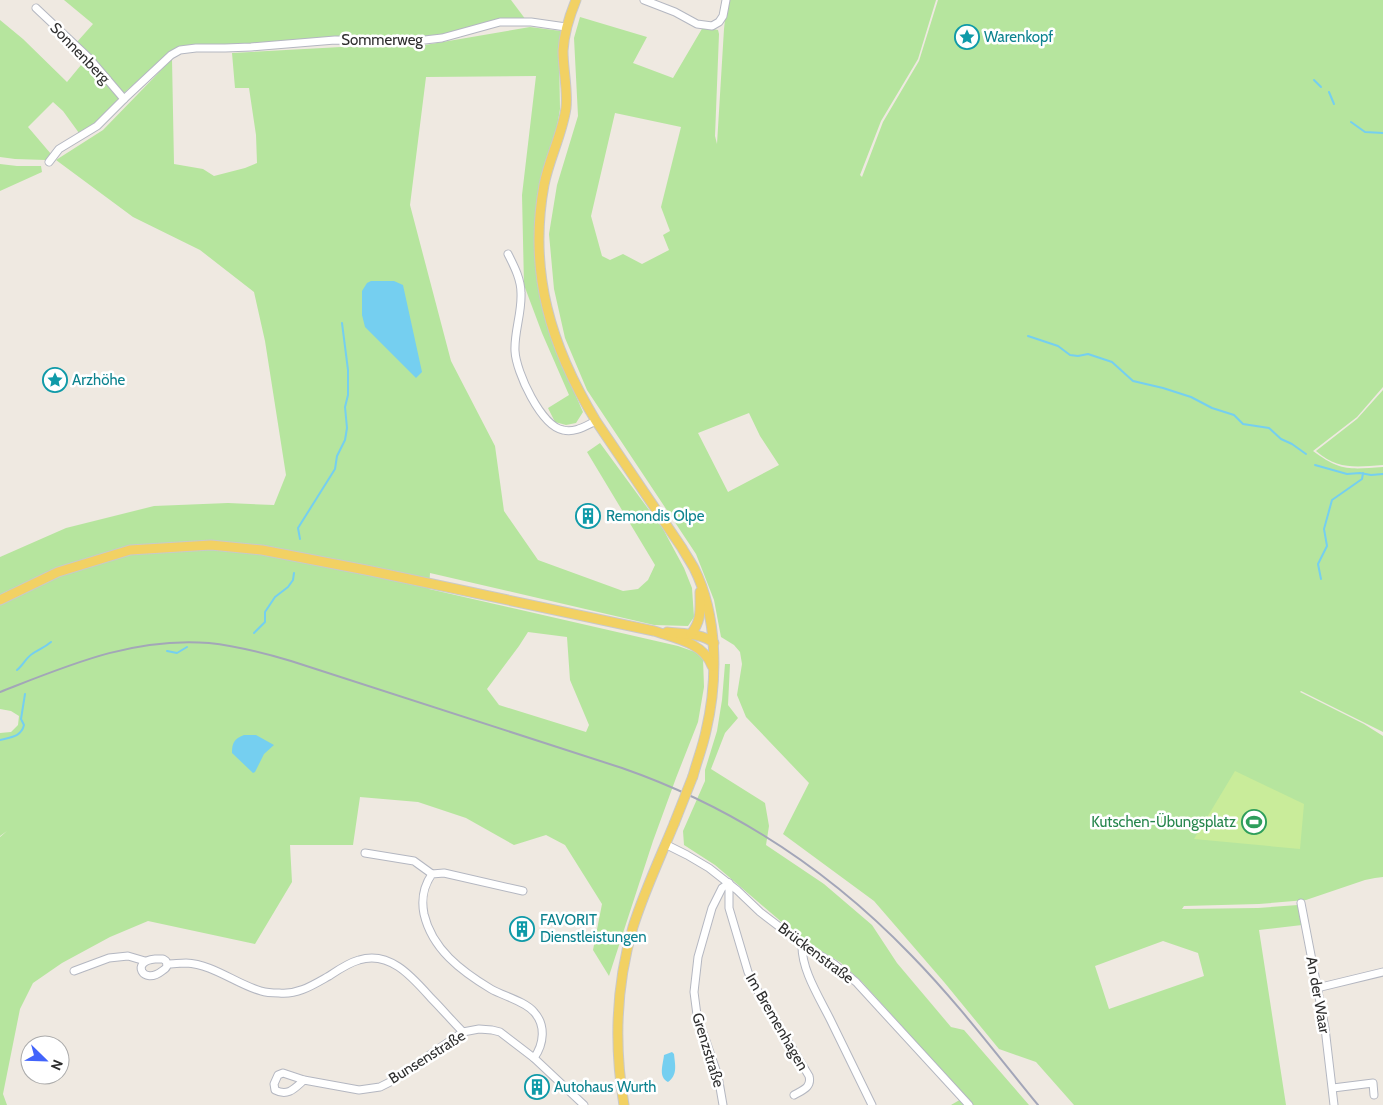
<svg xmlns="http://www.w3.org/2000/svg" width="1383" height="1105" font-family="Cabin,sans-serif">
  <style>
    .green { fill: #b6e59e; fill-rule: evenodd }
    .pitch { fill: #c9ec9a }
    .water { fill: #75cff0 }
    .lines { fill: none; stroke-linecap: round; stroke-linejoin: round }
    .stream { stroke: #75cff0; stroke-width: 2 }
    .minor-casing { stroke: #b4b7c1; stroke-width: 9 }
    .major-casing { stroke: #c9c9c9; stroke-width: 11 }
    .minor { stroke: #fff; stroke-width: 7 }
    .major { stroke: #f2d163; stroke-width: 9 }
    .rail { stroke: #a3a6b8; stroke-width: 2 }
    .major-bridge-casing { stroke: #c9c9c9; stroke-width: 11; stroke-linecap: butt }
    .major-bridge { stroke: #f2d163; stroke-width: 9 }
    .labels { text-anchor: middle; dominant-baseline: central; stroke-width: 5; stroke-linejoin: round; paint-order: stroke }
    .culture-label { font-size: 15px; fill: #0d838f; stroke: #fff; text-anchor: start }
    .street-label { font-size: 15px; fill: #2e2e2e; stroke: #fff }
    .leisure-label { font-size: 15px; fill: #27864d; stroke: #fff; text-anchor: end }
  </style>
  <rect width="100%" height="100%" fill="#efe9e1"/>
  <!-- green -->
  <g class="green">
    <path d="M64 0H511L526 20 430 38 252 46 203 44 172 50 124 93 93 58 77 42 93 24Z"/>
    <path d="M727 0H936L918 59 881 121 860 175 862 177 883 122 919 61 938 0H1383V387L1357 417 1313 451C1341 472 1351 469 1383 467V732L1301 691 1300 692 1364 724 1383 736V877L1375 878 1365 880 1306 900 1259 904 1184 906 1182 909 1258 908 1298 905 1302 925 1259 930 1286 1105H1074L1036 1062 999 1049 944 982 874 901 783 834 809 783 746 717 737 695 742 664 740 652 734 645 721 637 714 600 696 554 587 390 565 338 554 289 549 234 557 185 578 116 574 38 580 17 647 37 633 63 673 78 703 27 718 30 719 34 715 136 717 144 724 29ZM615 113 681 127 661 207 670 231 663 235 669 250 642 264 623 254 610 260 602 256 591 216ZM749 413 760 436 779 465 728 492 698 433ZM1163 941 1198 953 1204 976 1109 1009 1095 966Z"/>
    <path d="M0 20 23 39 67 82 86 59 120 99 94 124 79 133 63 111 53 102 28 127 51 154 46 160 15 159 0 157Z"/>
    <path d="M530 27 561 31 559 55 560 109 557 127 542 175 534 238 539 292 547 324 556 351 583 412 576 423 566 425 555 422 548 408 569 395 542 333 524 285 522 195 536 76 426 77 410 205 451 361 495 446 504 511 538 560 623 591 638 589 648 580 655 565 587 452 600 443 663 529 684 568 692 588 694 617 688 626 654 625 430 573 429 589 678 646 698 653 703 658 704 687 698 722 676 778 653 841 609 976 593 950 602 904 565 845 546 835 514 845 466 818 418 802 360 797 353 845H290L292 882 255 944 148 921 110 937 62 963 33 983 20 1009 3 1094 7 1105H0V837L7 831 0 836V733L11 732 18 725 19 716 11 711 0 709V557L66 528 154 506 228 503 274 505 286 475 265 341 254 292 200 250 133 217 56 160 103 130 172 59 174 164 203 169 214 176 245 168 257 163 256 135 249 88H235L232 53 341 47 425 45ZM528 632 567 637 570 680 589 725 586 732 499 705 487 689 519 646Z"/>
    <path d="M0 164 17 166H41L42 172 0 191Z"/>
    <path d="M1383 390V465C1356 467 1338 470 1316 451L1357 419Z"/>
    <path d="M725 664H730L728 705 738 718 725 733 711 769 765 803 769 826 766 845 824 884 872 925 897 963 951 1027 964 1030 1029 1105H951L963 1098 902 1026 862 982 840 962 805 942 715 865 684 845 683 831 705 781V770L717 731 722 700Z"/>
  </g>
  <!-- pitch -->
  <path class="pitch" d="M1235 771 1304 804 1300 849 1194 839Z"/>
  <!-- water -->
  <g class="water">
    <path d="M371 281H394L403 285 422 372 416 378 365 327 362 315V291L367 283Z"/>
    <path d="M244 735H256L274 745 264 754 255 772 253 773 232 753C232 743 234 739 244 735Z"/>
    <path d="M672 1052 674 1054C675 1065 678 1075 668 1082 658 1077 663 1065 664 1055Z"/>
  </g>
  <g class="lines">
    <!-- stream -->
    <g class="stream">
      <path d="M1314 80 1321 87"/>
      <path d="M1329 92 1334 104"/>
      <path d="M1351 122 1365 132 1383 133"/>
      <path d="M1028 336 1058 346 1070 355 1078 356 1088 354 1112 362 1133 381 1163 388 1191 397 1212 408 1234 415 1243 424 1269 428 1281 439 1292 444 1306 454"/>
      <path d="M1315 465 1347 474 1360 473 1371 475 1383 474"/>
      <path d="M300 539 298 528 335 469 337 456 345 440 347 428 345 407 348 395V370L342 323"/>
      <path d="M1321 579 1318 564 1327 546 1324 529 1332 500 1362 479 1363 473"/>
      <path d="M254 633 265 622V612L275 597 288 587 293 580 294 573"/>
      <path d="M167 651 177 653 187 647"/>
      <path d="M17 670C23 665 26 658 32 654 39 649 44 648 51 642"/>
      <path d="M0 740C11 737 21 737 24 725L21 719 25 694"/>
    </g>
    <defs>
      <g id="minor">
        <path d="M644 0 675 12 697 24 712 26 719 22 723 16 726 0"/>
        <path d="M36 8 89 58 124 99"/>
        <path d="M49 162 59 149 97 126 124 99 171 55 180 50 196 48H225L251 47 335 40 416 41 442 38 500 22H531L566 27"/>
        <path d="M508 254C514 266 521 279 521 293 522 313 514 332 515 351 516 372 541 426 563 430 575 433 585 426 596 421"/>
        <path d="M665 844 687 855 709 868 737 890 760 912 802 944 834 964 856 982 969 1105"/>
        <path d="M365 853 414 861 432 874"/>
        <path d="M729 883V908L748 972 756 988 809 1076C812 1087 803 1090 794 1095"/>
        <path d="M523 891 444 873 432 874C423 887 421 899 424 914 432 949 461 971 491 989 503 996 525 1001 534 1012 546 1025 544 1044 534 1058"/>
        <path d="M1301 903 1325 1028 1334 1105"/>
        <path d="M802 944C801 969 819 997 830 1019 844 1048 858 1076 872 1105"/>
        <path d="M155 959H163L166 961C168 966 167 968 162 971 143 986 130 961 155 959Z"/>
        <path d="M167 964C173 964 180 963 186 963 213 964 236 984 261 991 267 993 273 993 279 993 298 995 313 985 329 976 338 970 348 963 359 960 390 950 413 978 431 998 442 1009 452 1021 463 1032"/>
        <path d="M74 971 109 958 128 956 145 961"/>
        <path d="M1317 988 1383 972"/>
        <path d="M304 1080C295 1088 288 1097 275 1090L274 1084 278 1075 283 1073 304 1080 359 1090 380 1087 392 1081 463 1032 479 1029 492 1030 500 1032 534 1058 584 1105"/>
        <path d="M1333 1088 1373 1083 1374 1095"/>
        <path d="M723 1105 718 1076 697 1015 694 992 698 957 712 908 722 888 729 883"/>
      </g>
      <g id="major">
        <path d="M576 0C569 17 564 33 563 51 563 70 568 89 566 108 562 135 549 159 544 185 528 272 551 347 596 421L682 548C686 555 690 561 694 568 718 616 718 680 706 731 703 746 697 761 693 776"/>
        <path d="M0 600 58 572 130 550 211 545 262 550 371 571 654 631C675 638 704 643 712 666"/>
        <path d="M667 632C683 634 701 633 714 643"/>
        <path d="M691 634C702 620 700 610 700 592"/>
        <path d="M624 1105C614 1046 616 985 633 927 644 892 660 858 674 824"/>
      </g>
    </defs>
    <!-- minor casing -->
    <use href="#minor" class="minor-casing"/>
    <!-- major casing -->
    <use href="#major" class="major-casing"/>
    <!-- minor -->
    <use href="#minor" class="minor"/>
    <!-- major -->
    <use href="#major" class="major"/>
    <!-- rail -->
    <path class="rail" d="M0 692C69 665 133 637 209 643 237 646 264 653 291 661L622 768C734 807 829 870 911 955 957 1002 997 1055 1038 1105"/>
    <defs>
      <path id="major-bridge" d="M674 824 693 776"/>
    </defs>
    <!-- major-bridge casing -->
    <use href="#major-bridge" class="major-bridge-casing"/>
    <!-- major-bridge -->
    <use href="#major-bridge" class="major-bridge"/>
  </g>
  <!-- icons -->
  <defs>
    <symbol id="sight-ring" viewBox="-11 -11 22 22"><circle r="9.5" fill="#fff" stroke="#0f9aa8" stroke-width="1.5"/><path d="M0-6L1.8-2.2L6-1.7L2.9 1.2L3.7 5.4L0 3.3L-3.7 5.4L-2.9 1.2L-6-1.7L-1.8-2.2Z" fill="#0f9aa8"/></symbol>
    <symbol id="building-ring" viewBox="-11 -11 22 22"><circle r="9.5" fill="#fff" stroke="#0f9aa8" stroke-width="1.5"/><path d="M-4-6H4V6H1V3H-1V6H-4ZM-2.5-4.3h1.7v1.8h-1.7ZM.8-4.3h1.7v1.8H.8ZM-2.5-1h1.7V.8h-1.7ZM.8-1h1.7V.8H.8Z" fill="#0f9aa8"/></symbol>
    <symbol id="stadium-ring" viewBox="-11 -11 22 22"><circle r="9.5" fill="#fff" stroke="#2e9e5b" stroke-width="1.5"/><path d="M0-5a6.5 5 0 1 0 0 10a6.5 5 0 1 0 0-10ZM-3.5-1.8h7v3.6h-7Z" fill="#2e9e5b"/></symbol>
  </defs>
  <g fill-rule="evenodd">
    <use href="#sight-ring" x="953" y="23" width="28" height="28"/>
    <use href="#sight-ring" x="41" y="366" width="28" height="28"/>
    <use href="#building-ring" x="574" y="502" width="28" height="28"/>
    <use href="#stadium-ring" x="1240" y="808" width="28" height="28"/>
    <use href="#building-ring" x="508" y="915" width="28" height="28"/>
    <use href="#building-ring" x="523" y="1073" width="28" height="28"/>
  </g>
  <g class="labels">
    <!-- culture labels -->
    <g class="culture-label">
      <text x="984" y="37">Warenkopf</text>
      <text x="72" y="380">Arzhöhe</text>
      <text x="606" y="516">Remondis Olpe</text>
      <text x="540" y="920">FAVORIT<tspan x="540" dy="17">Dienstleistungen</tspan></text>
      <text x="554" y="1087">Autohaus Wurth</text>
    </g>
    <!-- street labels -->
    <g class="street-label">
      <text x="382" y="40">Sommerweg</text>
      <text transform="translate(80 53) rotate(46)">Sonnenberg</text>
      <text transform="translate(816 953) rotate(37)">Brückenstraße</text>
      <text transform="translate(1318 995) rotate(80)">An der Waar</text>
      <text transform="translate(777 1022) rotate(60)">Im Bremenhagen</text>
      <text transform="translate(708 1050) rotate(73)">Grenzstraße</text>
      <text transform="translate(427 1057) rotate(-32)">Bunsenstraße</text>
    </g>
    <!-- leisure labels -->
    <g class="leisure-label">
      <text x="1236" y="822">Kutschen-Übungsplatz</text>
    </g>
  </g>
  <!-- north arrow -->
  <g transform="translate(45 1060) rotate(113)"><circle r="24" fill="#ffffff" stroke="#ababab"/>
  <path d="M0-4L9 19L0 12L-9 19Z" fill="#4264fb"/>
  <text y="-8" font-size="14" font-weight="bold" text-anchor="middle" fill="#2e2e2e">N</text>
  </g>
</svg>
